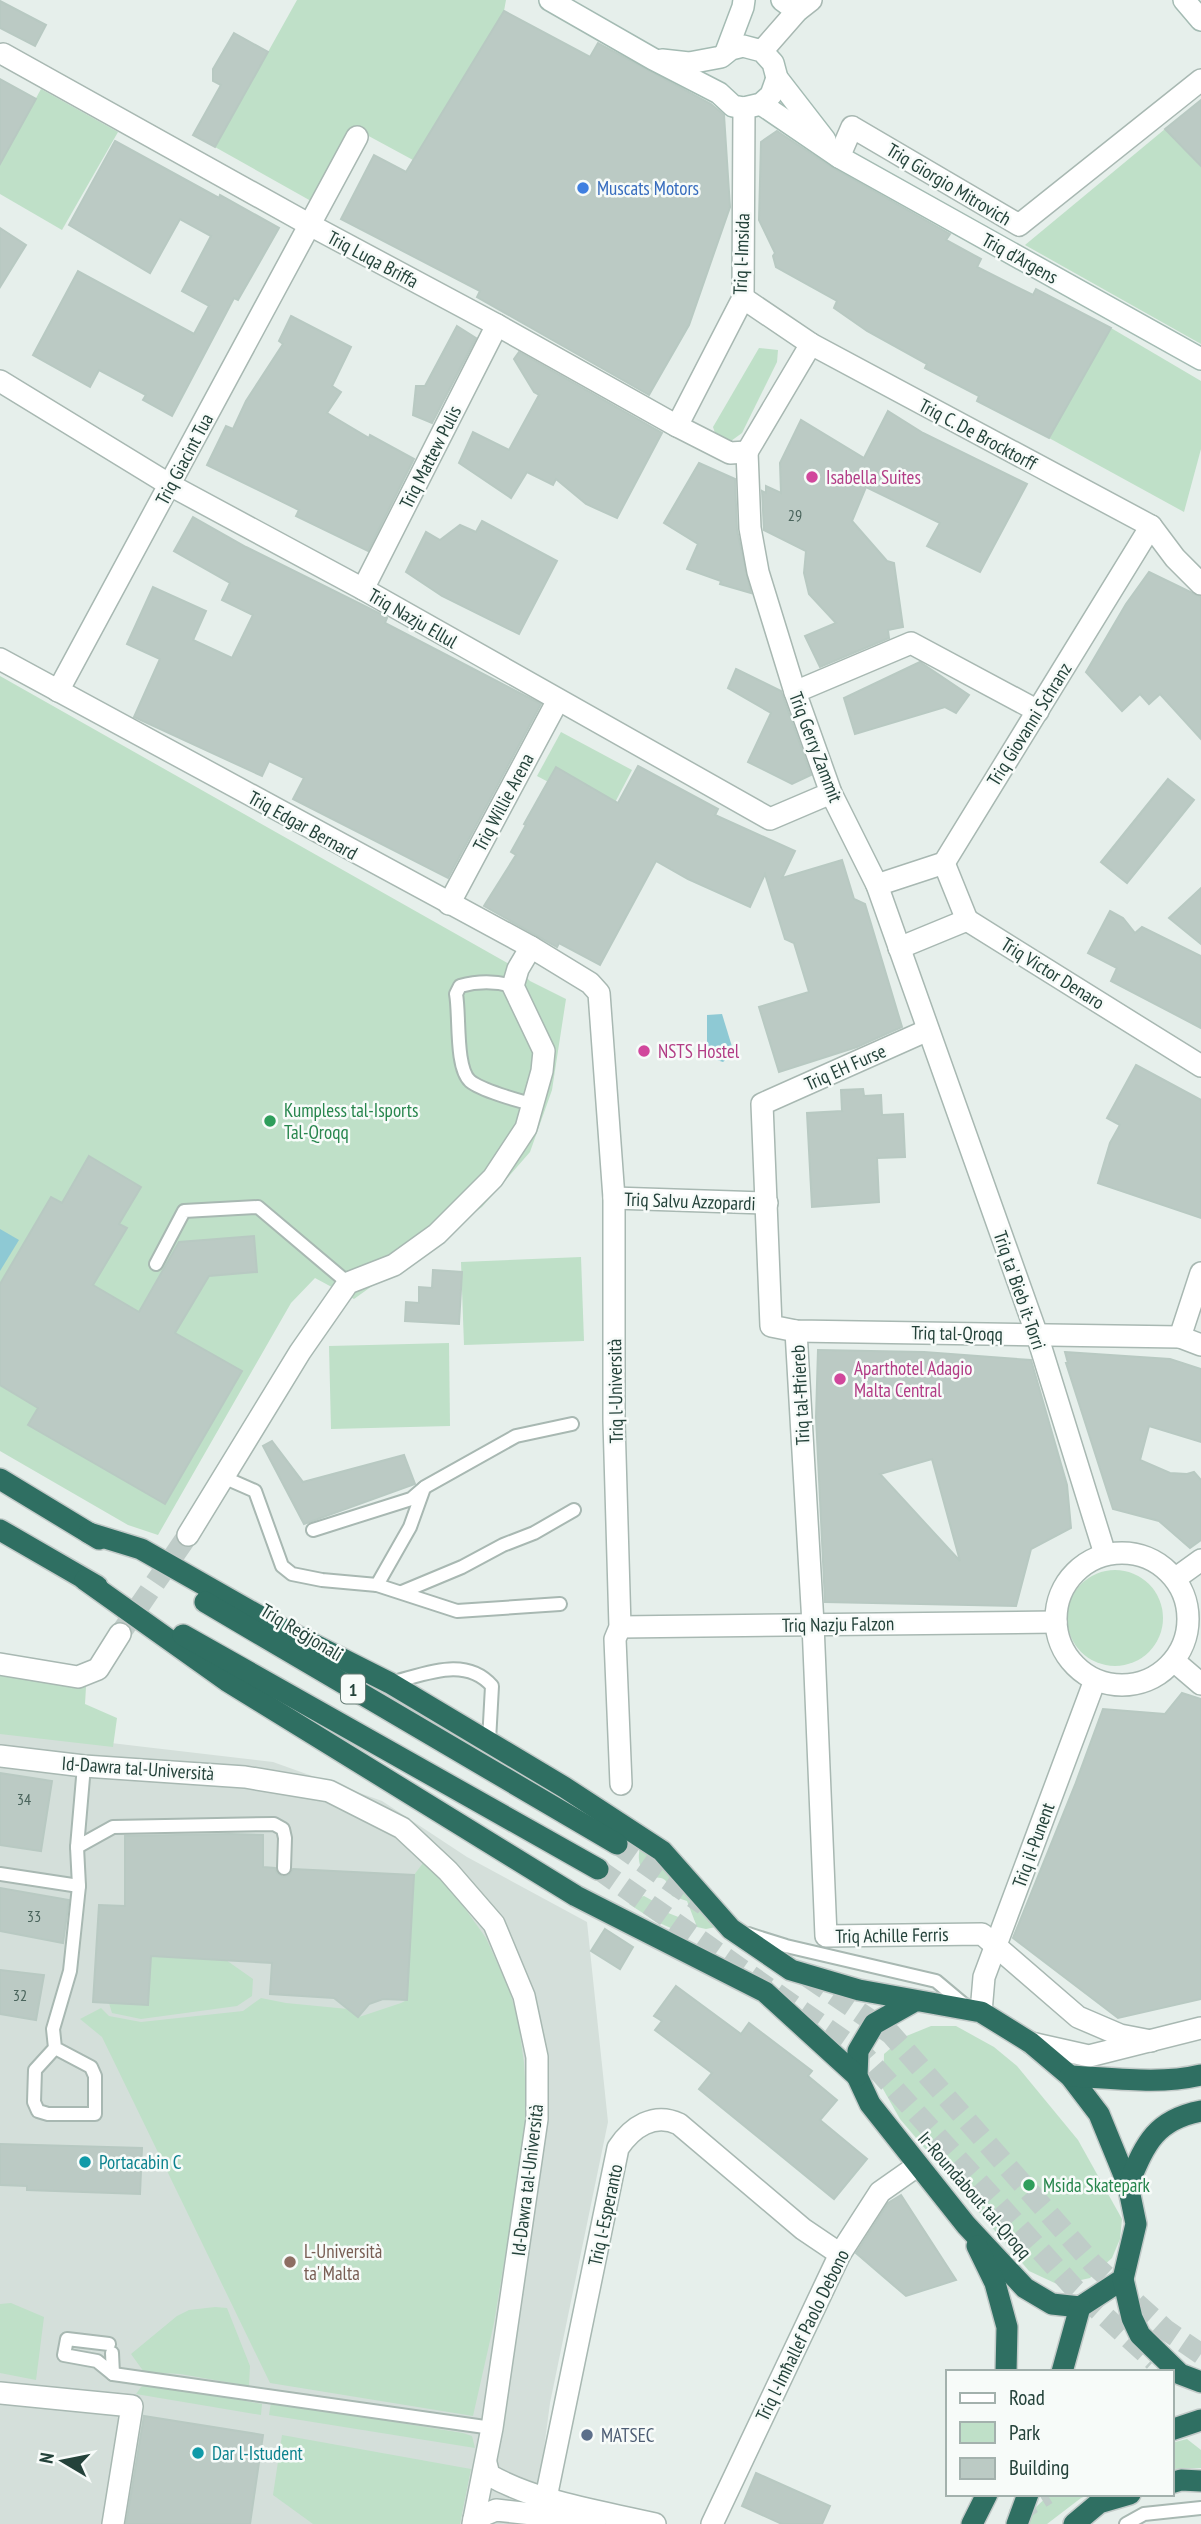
<svg xmlns="http://www.w3.org/2000/svg" width="1201" height="2524" font-family="'PT Sans Narrow',sans-serif">
  <style>
    .built { fill: #d4dfda }
    .green { fill: #bfe0c8 }
    .water { fill: #8ec9d4 }
    .building { fill: #bbcac4; stroke: #b8c9c2; stroke-width: 2; fill-rule: evenodd }
    .lines { fill: none; stroke-linecap: round; stroke-linejoin: round }
    .street-tunnel { stroke: #bfccc8; stroke-width: 21; stroke-dasharray: 21 10; stroke-linecap: butt }
    .highway-tunnel { stroke: #bfccc8; stroke-width: 21; stroke-dasharray: 21 10; stroke-linecap: butt }
    .lane-casing { stroke: #a8b8b2; stroke-width: 16 }
    .street-casing { stroke: #a8b8b2; stroke-width: 24 }
    .secondary-casing { stroke: #a4bbb3; stroke-width: 24 }
    .highway-casing { stroke: #c2cac8; stroke-width: 24 }
    .lane { stroke: #fff; stroke-width: 12 }
    .street { stroke: #fff; stroke-width: 21 }
    .secondary { stroke: #fff; stroke-width: 21 }
    .highway { stroke: #2f6f62; stroke-width: 21 }
    .shop-dot { fill: #3f7fe0; stroke: #f7fbf9; stroke-width: 2.5 }
    .hotel-dot { fill: #d1479c; stroke: #f7fbf9; stroke-width: 2.5 }
    .leisure-dot { fill: #2e9e5b; stroke: #f7fbf9; stroke-width: 2.5 }
    .culture-dot { fill: #0f9aa8; stroke: #f7fbf9; stroke-width: 2.5 }
    .education-dot { fill: #8d6e63; stroke: #f7fbf9; stroke-width: 2.5 }
    .service-dot { fill: #5c6f8a; stroke: #f7fbf9; stroke-width: 2.5 }
    .labels { text-anchor: middle; dominant-baseline: central; stroke-width: 5; stroke-linejoin: round; paint-order: stroke }
    .number-label { font-size: 16px; fill: #4a645c }
    .shield { fill: #f7fbf9; stroke: #637a73; stroke-width: 2 }
    .shield-label { font-size: 18px; font-weight: bold; fill: #24423a }
    .street-label { font-size: 19px; fill: #24423a; stroke: #f7fbf9 }
    .shop-label { font-size: 19px; fill: #366cbe; stroke: #f7fbf9; text-anchor: start }
    .hotel-label { font-size: 19px; fill: #b23c85; stroke: #f7fbf9; text-anchor: start }
    .leisure-label { font-size: 19px; fill: #27864d; stroke: #f7fbf9; text-anchor: start }
    .culture-label { font-size: 19px; fill: #0d838f; stroke: #f7fbf9; text-anchor: start }
    .education-label { font-size: 19px; fill: #785e54; stroke: #f7fbf9; text-anchor: start }
    .service-label { font-size: 19px; fill: #4e5e75; stroke: #f7fbf9; text-anchor: start }
  </style>
  <rect width="100%" height="100%" fill="#e6efeb"/>
  <!-- built -->
  <path class="built" d="M0 1730 273 1762 382 1801 467 1857 587 1922 608 2122 550 2403 534 2524H0Z"/>
  <!-- green -->
  <g class="green">
    <path d="M297 0H506L504 11 413 160 352 127 311 201 215 147Z"/>
    <path d="M41 89 118 132 62 230 0 194V164Z"/>
    <path d="M1165 129 1201 167V344L1025 245Z"/>
    <path d="M1111 328 1201 381V449L1184 512 1049 438Z"/>
    <path d="M759 348 778 350 777 362 742 433 731 441 716 436 713 427Z"/>
    <path d="M0 676 518 969 530 981 566 999 552 1090 530 1152 482 1207 354 1299 315 1278 291 1303 158 1535 128 1525 0 1451Z"/>
    <path d="M561 732 632 770 609 814 537 776Z"/>
    <path d="M581 1257 584 1341 464 1345 461 1262Z"/>
    <path d="M449 1343 450 1426 331 1429 329 1346Z"/>
    <circle cx="1115" cy="1618" r="48"/>
    <path d="M0 1675 86 1687 85 1704 117 1718 113 1747 0 1734Z"/>
    <path d="M641 1845 677 1879 716 1927 706 1929 697 1927 687 1901 672 1896C670 1891 669 1884 665 1880 660 1876 654 1879 649 1876 638 1870 637 1855 641 1845Z"/>
    <path d="M426 1859 439 1872 486 1938 509 1989 518 2020 524 2063 527 2110 523 2147 494 2323 473 2416 270 2383 102 2037 80 2019 101 2008 109 2016 141 2022 243 2011 261 1998 286 2003 348 2009 359 2017 401 2003 407 2000 414 1875Z"/>
    <path d="M644 1896 655 1902 663 1911 681 1918 682 1933 655 1921 629 1904 634 1899Z"/>
    <path d="M151 1956 226 1960 253 1979 252 1996 237 2006 141 2019 112 2013 109 2003 148 2005Z"/>
    <path d="M931 2026H956L994 2047 1017 2066 1078 2140 1122 2219 1120 2239 1112 2258 1090 2278 1059 2285 1029 2271 900 2119 883 2089 884 2054 904 2037Z"/>
    <path d="M11 2303 44 2317 36 2380 0 2373V2304Z"/>
    <path d="M215 2307 227 2308 250 2366 249 2386 180 2374 144 2372 131 2354 177 2316 189 2310Z"/>
    <path d="M149 2383 262 2404 261 2415 136 2394 141 2387Z"/>
    <path d="M271 2402 463 2433 472 2436 475 2448 269 2415Z"/>
    <path d="M282 2435 471 2469 460 2524H313L273 2495Z"/>
    <path d="M1187 2439 1201 2450V2468L1171 2469V2443Z"/>
    <path d="M1050 2494H1091L1081 2498 1047 2524H1027L1036 2507Z"/>
  </g>
  <!-- water -->
  <g class="water">
    <path d="M722 1014 734 1053 723 1062 707 1057V1015Z"/>
    <path d="M0 1229 19 1240 0 1271Z"/>
  </g>
  <!-- building -->
  <g class="building">
    <path d="M0 1 46 25 35 46 0 28Z"/>
    <path d="M504 11 590 57 598 43 711 104 724 115 730 207 689 325 649 395 477 297 480 291 341 219 374 155 406 172Z"/>
    <path d="M234 33 268 52 215 147 193 135 221 85 213 81V69Z"/>
    <path d="M0 79 36 99 0 164Z"/>
    <path d="M1201 100V166L1165 129Z"/>
    <path d="M777 131 833 168 950 234 946 240 981 259 977 267 1033 295 1036 289 1111 328 1049 438 977 401 979 396 925 368 927 364 867 331 834 308 837 301 776 267 773 256 775 253 759 220 761 142Z"/>
    <path d="M115 141 219 198 220 195 279 228 238 300 234 298 172 416 143 400 146 395 99 370 90 387 33 355 78 271 194 334 209 306 182 291 211 236 180 219 150 273 69 225Z"/>
    <path d="M0 228 26 245 0 287Z"/>
    <path d="M291 316 351 347 332 386 341 392 327 413 369 438 370 435 414 459 368 551 296 516 299 510 207 465 226 426 233 429 246 401 283 344 279 341Z"/>
    <path d="M457 326 476 338 432 423 413 415 416 386H425Z"/>
    <path d="M519 352 662 433 617 518 586 504 556 479 553 485 527 472 511 498 459 463 473 432 509 450 539 395 534 392 514 359Z"/>
    <path d="M888 411 923 433 1027 484 980 572 927 546 940 523 866 487 852 521 887 561 894 563 903 627 888 630 889 638 820 667 805 636 836 623 809 594 804 573 806 551 764 530 762 491 766 493V486L781 493 780 463 801 420 864 458Z"/>
    <path d="M699 463 735 479 737 530 751 593 720 584 721 581 687 569 698 544 664 523Z"/>
    <path d="M193 517 246 547 379 613 387 618 385 623 541 704 448 878 293 799 304 778 269 761 262 776 134 717 160 659 127 644 153 587 206 611 193 640 232 658 253 615 222 600 230 583 174 551Z"/>
    <path d="M482 521 557 561 519 634 442 596 406 572 426 532 440 540 460 525 476 532Z"/>
    <path d="M1149 572 1201 597V739L1160 694 1149 704 1140 694 1122 711 1086 672 1126 604Z"/>
    <path d="M920 662 969 695 956 713 945 707 855 734 844 698Z"/>
    <path d="M736 669 781 691 811 775 792 784 748 762 771 713 728 688Z"/>
    <path d="M638 766 718 809 715 815 795 851 782 878 842 860 854 899 865 904 902 1027 857 1047 779 1072 759 1007 809 992 794 943 785 939 765 874 750 907 688 879 656 861 600 965 559 943 557 947 484 906 516 855 511 852 526 825 524 824 556 767 618 803Z"/>
    <path d="M1168 779 1194 800 1127 883 1101 862Z"/>
    <path d="M1201 888V944L1169 918Z"/>
    <path d="M1110 911 1123 918 1135 933 1142 927 1201 956V1028L1111 981 1117 968 1088 953Z"/>
    <path d="M1136 1065 1201 1100V1218L1098 1183 1110 1143 1120 1125 1107 1118Z"/>
    <path d="M863 1089 864 1096 881 1095 882 1115 903 1114 905 1157 877 1158 879 1202 812 1207 807 1113 842 1111 841 1090Z"/>
    <path d="M89 1156 141 1187 119 1224 127 1228 93 1285 139 1312 179 1242 254 1236 257 1272 209 1276 175 1333 242 1371 165 1504 28 1425 38 1408 0 1385V1284L51 1197 62 1203Z"/>
    <path d="M433 1270 462 1272 459 1324 405 1321 406 1302 419 1303V1287L432 1288Z"/>
    <path d="M818 1350 924 1352 1031 1360 1067 1485 1071 1528 1031 1549 1016 1606 825 1602 816 1417ZM932 1459 960 1561 880 1474Z"/>
    <path d="M1065 1352 1170 1359 1201 1369V1442L1149 1426 1140 1460 1170 1473 1187 1474 1194 1472 1201 1480V1540L1190 1548 1159 1521 1113 1509 1066 1363H1068Z"/>
    <path d="M272 1441 303 1482 404 1455 415 1484 304 1524 263 1446Z"/>
    <path d="M1182 1693 1201 1699V1999L1118 2018 1013 1938 1075 1785 1103 1709 1165 1714Z"/>
    <path d="M0 1773 52 1781 41 1851 0 1845Z"/>
    <path d="M229 1834 263 1835V1867L275 1868 277 1873 283 1877 289 1875 293 1869 414 1875 407 2000 383 1999 369 2004 358 2017 334 1998 270 1994 272 1963 151 1956 148 2005 93 2002 99 1905 125 1906V1836Z"/>
    <path d="M0 1888 69 1900 63 1943 0 1931Z"/>
    <path d="M605 1929 633 1947 620 1969 591 1951Z"/>
    <path d="M0 1970 44 1975 36 2020 0 2014Z"/>
    <path d="M676 1986 741 2034 749 2023 812 2071 808 2076 837 2100 820 2120 867 2159 834 2199 699 2089 712 2073 655 2030 662 2021 654 2016Z"/>
    <path d="M0 2144 142 2148 140 2194 27 2190V2186L0 2185Z"/>
    <path d="M901 2195 956 2280 906 2296 856 2253 888 2203Z"/>
    <path d="M144 2416 263 2435 250 2524H126Z"/>
    <path d="M756 2473 830 2506 822 2524H782L742 2506Z"/>
  </g>
  <g class="lines">
    <!-- street-tunnel -->
    <path class="street-tunnel" d="M120 1634 188 1535"/>
    <!-- highway-tunnel -->
    <g class="highway-tunnel">
      <path d="M617 1844 704 1905"/>
      <path d="M598 1869 863 2054 1075 2289 1154 2361"/>
      <path d="M808 1977 891 2034 1093 2264 1166 2330 1201 2354"/>
      <path d="M1017 2517 1026 2507 1047 2494"/>
    </g>
    <defs>
      <g id="lane">
        <path d="M513 986C495 981 478 981 460 986L456 994C460 1015 455 1067 470 1081 481 1090 518 1101 533 1104"/>
        <path d="M156 1264 184 1211 258 1207 348 1283"/>
        <path d="M223 1477 255 1491 282 1566 292 1574 322 1580 377 1585 457 1611 560 1604"/>
        <path d="M313 1530 411 1499 425 1487 516 1436 572 1424"/>
        <path d="M377 1585 410 1527 424 1488"/>
        <path d="M402 1592 462 1567 503 1545 534 1533 574 1510"/>
        <path d="M390 1683C424 1675 465 1655 492 1686L489 1741"/>
        <path d="M77 1847 113 1827 274 1824 283 1829 285 1838 284 1868"/>
        <path d="M0 1874 79 1886"/>
        <path d="M748 1934 786 1946 936 1981 967 2007"/>
        <path d="M55 2048 91 2067 95 2076V2114H48L38 2111 34 2102 35 2070 55 2048 53 2029 70 1971 79 1886 77 1847 84 1766"/>
        <path d="M109 2344 67 2339 64 2355 97 2361 113 2374 492 2428"/>
        <path d="M112 2353 113 2374"/>
        <path d="M1126 2524 1144 2514 1201 2508"/>
      </g>
      <g id="street">
        <path d="M762 51 797 11 811 0"/>
        <path d="M3 54 310 225 497 325 677 426 730 453 747 452"/>
        <path d="M839 157 852 127 1019 225 1201 80"/>
        <path d="M743 298 811 344 1151 526 1175 558 1201 584"/>
        <path d="M0 381 170 485 363 589 770 819 831 793"/>
        <path d="M677 426 743 298 744 108"/>
        <path d="M747 452 750 528 758 572 795 692 831 793 877 885 1037 1335 1105 1554"/>
        <path d="M747 452 811 344"/>
        <path d="M363 589 497 325"/>
        <path d="M0 659 531 947 590 983 599 993 614 1198V1421L620 1627 615 1639 621 1784"/>
        <path d="M58 691 357 137"/>
        <path d="M795 692 911 643 1038 711"/>
        <path d="M944 863 967 920"/>
        <path d="M877 885 944 863 1151 526"/>
        <path d="M449 904 558 700"/>
        <path d="M967 920 1201 1066"/>
        <path d="M899 948 967 920"/>
        <path d="M928 1030 762 1104 771 1326 796 1331 1180 1337 1201 1345"/>
        <path d="M614 1198 767 1203"/>
        <path d="M796 1331 813 1624 826 1936 982 1934 1078 2017 1120 2035 1151 2041"/>
        <path d="M1180 1337 1201 1273"/>
        <path d="M188 1535 300 1352 348 1283 394 1265 437 1234 493 1178 526 1128 542 1071 544 1051 513 986 518 969 531 947"/>
        <circle cx="1122" cy="1619" r="66"/>
        <path d="M1176 1578 1201 1560"/>
        <path d="M620 1627 1056 1622"/>
        <path d="M1174 1661 1201 1684"/>
        <path d="M0 1664 78 1677 98 1669 120 1634"/>
        <path d="M0 1756 84 1766 245 1777 329 1791 402 1828 448 1871 494 1924 524 1996 537 2057V2119L492 2428 473 2524"/>
        <path d="M981 2012 984 1977 1095 1680"/>
        <path d="M1031 2043 1089 2056 1201 2028"/>
        <path d="M0 2393 132 2406 113 2524"/>
        <path d="M486 2463 489 2475C539 2503 600 2511 655 2524"/>
        <path d="M546 2516 548 2488 618 2148C632 2127 654 2112 679 2124L803 2229 840 2254"/>
        <path d="M474 2519 496 2510 595 2521"/>
        <path d="M712 2524 840 2254 880 2192 917 2166"/>
      </g>
      <g id="secondary">
        <path d="M550 0 653 59 719 93 733 106 744 108 761 104 771 95 777 78"/>
        <path d="M782 0 797 11"/>
        <path d="M1184 0 1201 20"/>
        <path d="M726 52 743 7 744 0"/>
        <path d="M662 60 689 63 721 57 731 49 743 46 762 51 773 63 777 78 825 140"/>
        <path d="M761 104 839 157 1201 359"/>
      </g>
      <g id="highway">
        <path d="M0 1479 99 1539"/>
        <path d="M0 1530 97 1586"/>
        <path d="M89 1533 141 1549 275 1625 390 1683 564 1787 662 1851 731 1929 791 1970 859 1990 981 2012 1031 2043 1070 2076 1099 2114 1128 2185 1136 2224 1123 2279 1080 2307 1052 2304 1025 2288 966 2225 870 2104 857 2076 858 2051 874 2024 913 2002"/>
        <path d="M85 1580 227 1681 576 1896 765 1992 857 2076"/>
        <path d="M205 1602 617 1844"/>
        <path d="M183 1635 598 1869"/>
        <path d="M1070 2076C1113 2078 1160 2085 1201 2075"/>
        <path d="M1128 2185C1145 2145 1154 2120 1201 2111"/>
        <path d="M977 2246 995 2283 1007 2327 1006 2372"/>
        <path d="M1123 2279 1132 2318 1140 2335 1180 2374 1201 2382"/>
        <path d="M1062 2372 1080 2307"/>
        <path d="M1171 2430 1201 2420"/>
        <path d="M1171 2483 1181 2480 1201 2481"/>
        <path d="M972 2524 987 2494"/>
        <path d="M1017 2524 1028 2494"/>
        <path d="M1074 2524 1099 2503 1130 2494"/>
      </g>
    </defs>
    <!-- lane casing -->
    <use href="#lane" class="lane-casing"/>
    <!-- street casing -->
    <use href="#street" class="street-casing"/>
    <!-- secondary casing -->
    <use href="#secondary" class="secondary-casing"/>
    <!-- highway casing -->
    <use href="#highway" class="highway-casing"/>
    <!-- lane -->
    <use href="#lane" class="lane"/>
    <!-- street -->
    <use href="#street" class="street"/>
    <!-- secondary -->
    <use href="#secondary" class="secondary"/>
    <!-- highway -->
    <use href="#highway" class="highway"/>
  </g>
  <!-- markers -->
  <circle class="shop-dot" cx="583" cy="188" r="7"/>
  <g class="hotel-dot">
    <circle cx="812" cy="477" r="7"/>
    <circle cx="644" cy="1051" r="7"/>
    <circle cx="840" cy="1379" r="7"/>
  </g>
  <g class="leisure-dot">
    <circle cx="270" cy="1121" r="7"/>
    <circle cx="1029" cy="2185" r="7"/>
  </g>
  <g class="culture-dot">
    <circle cx="85" cy="2162" r="7"/>
    <circle cx="198" cy="2453" r="7"/>
  </g>
  <circle class="education-dot" cx="290" cy="2262" r="7"/>
  <circle class="service-dot" cx="587" cy="2435" r="7"/>
  <g class="labels">
    <!-- number labels -->
    <g class="number-label">
      <text x="795" y="515">29</text>
      <text x="24" y="1799">34</text>
      <text x="34" y="1916">33</text>
      <text x="20" y="1995">32</text>
    </g>
    <!-- shield labels -->
    <rect class="shield" x="341" y="1674.5" width="24" height="29" rx="5"/>
    <g class="shield-label">
      <text x="353" y="1689">1</text>
    </g>
    <!-- street labels -->
    <g class="street-label">
      <text transform="translate(949 184) rotate(31)">Triq Giorgio Mitrovich</text>
      <text transform="translate(741 254) rotate(-88)">Triq l-Imsida</text>
      <text transform="translate(1020 258) rotate(29)">Triq d'Argens</text>
      <text transform="translate(373 259) rotate(28)">Triq Luqa Briffa</text>
      <text transform="translate(978 434) rotate(28)">Triq C. De Brocktorff</text>
      <text transform="translate(430 457) rotate(-63)">Triq Mattew Pulis</text>
      <text transform="translate(184 459) rotate(-62)">Triq Giacint Tua</text>
      <text transform="translate(413 618) rotate(30)">Triq Nazju Ellul</text>
      <text transform="translate(1029 724) rotate(-58)">Triq Giovanni Schranz</text>
      <text transform="translate(816 747) rotate(69)">Triq Gerry Zammit</text>
      <text transform="translate(503 802) rotate(-62)">Triq Willie Arena</text>
      <text transform="translate(303 825) rotate(29)">Triq Edgar Bernard</text>
      <text transform="translate(1053 973) rotate(32)">Triq Victor Denaro</text>
      <text transform="translate(845 1067) rotate(-24)">Triq EH Furse</text>
      <text transform="translate(690 1201) rotate(2)">Triq Salvu Azzopardi</text>
      <text transform="translate(1020 1290) rotate(71)">Triq ta' Bieb it-Torri</text>
      <text transform="translate(957 1333) rotate(1)">Triq tal-Qroqq</text>
      <text transform="translate(615 1391) rotate(-91)">Triq l-Università</text>
      <text transform="translate(800 1395) rotate(-93)">Triq tal-Ħriereb</text>
      <text transform="translate(838 1624) rotate(-1)">Triq Nazju Falzon</text>
      <text transform="translate(302 1632) rotate(31)">Triq Reġjonali</text>
      <text transform="translate(138 1768) rotate(4)">Id-Dawra tal-Università</text>
      <text transform="translate(1033 1845) rotate(-70)">Triq il-Punent</text>
      <text transform="translate(892 1935) rotate(-1)">Triq Achille Ferris</text>
      <text transform="translate(527 2180) rotate(-83)">Id-Dawra tal-Università</text>
      <text transform="translate(975 2195) rotate(49)">Ir-Roundabout tal-Qroqq</text>
      <text transform="translate(605 2215) rotate(-78)">Triq l-Esperanto</text>
      <text transform="translate(802 2335) rotate(-64)">Triq l-Imħallef Paolo Debono</text>
    </g>
    <!-- shop labels -->
    <g class="shop-label">
      <text x="597" y="188">Muscats Motors</text>
    </g>
    <!-- hotel labels -->
    <g class="hotel-label">
      <text x="826" y="477">Isabella Suites</text>
      <text x="658" y="1051">NSTS Hostel</text>
      <text x="854" y="1368">Aparthotel Adagio<tspan x="854" dy="22">Malta Central</tspan></text>
    </g>
    <!-- leisure labels -->
    <g class="leisure-label">
      <text x="284" y="1110">Kumpless tal-Isports<tspan x="284" dy="22">Tal-Qroqq</tspan></text>
      <text x="1043" y="2185">Msida Skatepark</text>
    </g>
    <!-- culture labels -->
    <g class="culture-label">
      <text x="99" y="2162">Portacabin C</text>
      <text x="212" y="2453">Dar l-Istudent</text>
    </g>
    <!-- education labels -->
    <g class="education-label">
      <text x="304" y="2251">L-Università<tspan x="304" dy="22">ta' Malta</tspan></text>
    </g>
    <!-- service labels -->
    <g class="service-label">
      <text x="601" y="2435">MATSEC</text>
    </g>
  </g>
  <!-- legend -->
  <rect x="946" y="2370" width="228" height="126" fill="#f7fbf9" stroke="#a3b1ad" stroke-width="2"/>
  <rect x="960" y="2393" width="35" height="10" fill="#ffffff" stroke="#a3b1ad" stroke-width="2"/>
  <text x="1009" y="2405" font-size="21" fill="#24423a">Road</text>
  <rect x="960" y="2422" width="35" height="21" fill="#bfe0c8" stroke="#a3b1ad" stroke-width="2"/>
  <text x="1009" y="2440" font-size="21" fill="#24423a">Park</text>
  <rect x="960" y="2458" width="35" height="21" fill="#bbcac4" stroke="#a3b1ad" stroke-width="2"/>
  <text x="1009" y="2475" font-size="21" fill="#24423a">Building</text>
  <!-- north arrow -->
  <g transform="translate(63 2461) rotate(280)" stroke="#f7fbf9" stroke-width="5" paint-order="stroke">
  <path d="M0-5L12 26L0 18L-12 26Z" fill="#24423a"/>
  <text y="-10" font-size="19" font-weight="bold" text-anchor="middle" fill="#24423a">N</text>
  </g>
</svg>
